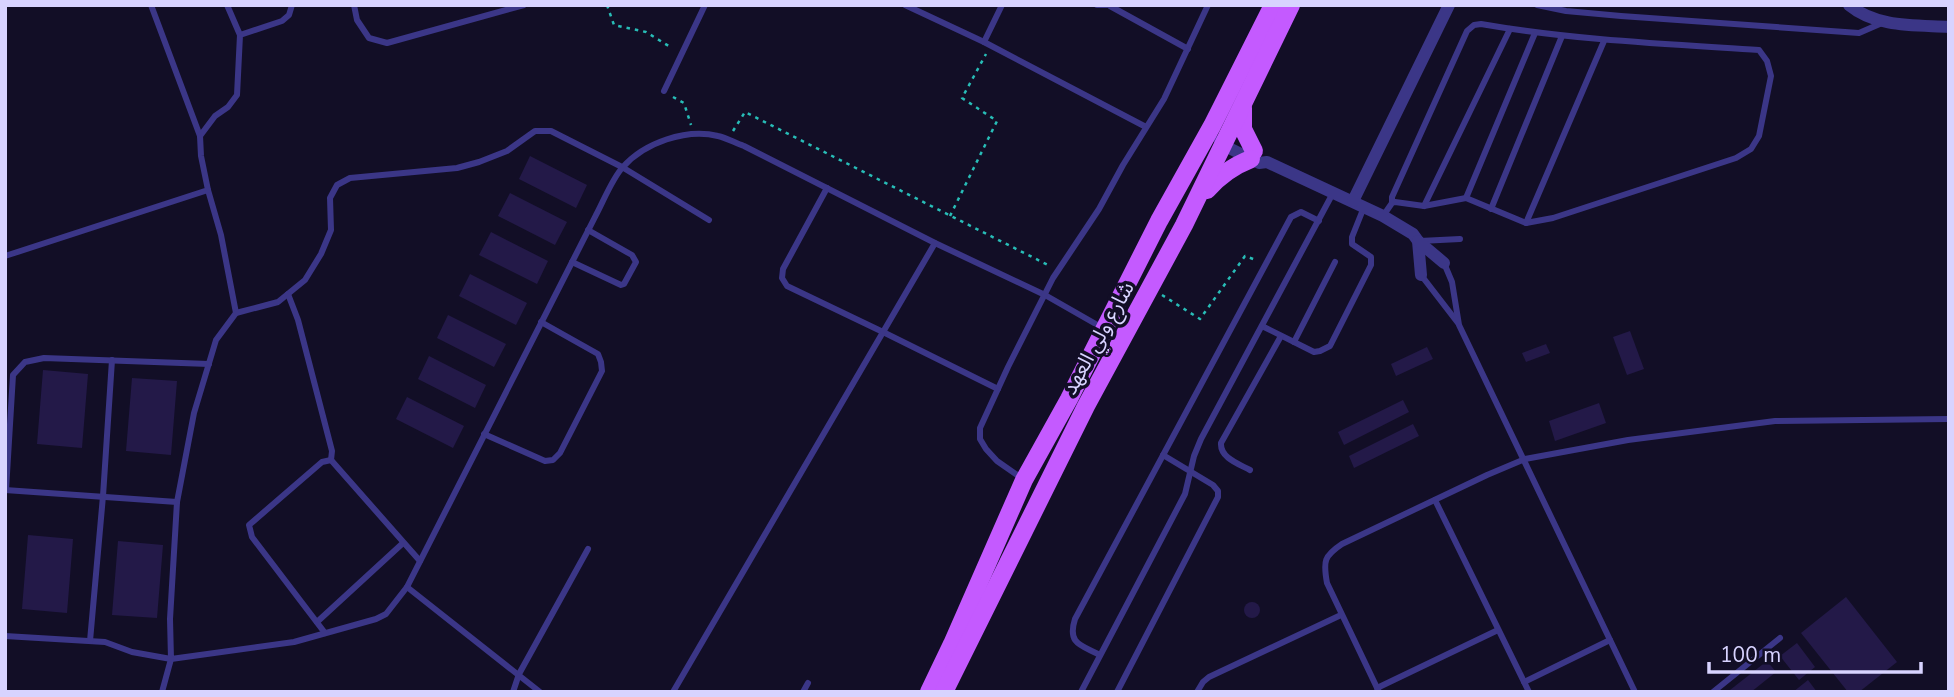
<svg xmlns="http://www.w3.org/2000/svg" width="1954" height="697" font-family="'Nunito Sans','Noto Sans Arabic',sans-serif">
  <style>
    .building { fill: #231948 }
    .lines { fill: none; stroke-linecap: round; stroke-linejoin: round }
    .path { stroke: #28bdb7; stroke-width: 2.5; stroke-dasharray: 3.5 5; stroke-linecap: butt }
    .service { stroke: #3b3687; stroke-width: 6 }
    .minor { stroke: #3b3687; stroke-width: 12 }
    .primary { stroke: #c45aff; stroke-width: 18 }
    .labels { text-anchor: middle; dominant-baseline: central; stroke-width: 7; stroke-linejoin: round; paint-order: stroke }
    .street-label { font-size: 21px; fill: #d8d3ff; stroke: #120e26 }
  </style>
  <rect width="100%" height="100%" fill="#120e26"/>
  <!-- building -->
  <g class="building">
    <path d="M530 156 587 185 576 208 519 179Z"/>
    <path d="M510 193 567 222 555 245 498 216Z"/>
    <path d="M491 232 548 261 537 284 479 255Z"/>
    <path d="M470 274 527 303 516 325 459 296Z"/>
    <path d="M448 315 506 344 494 367 437 338Z"/>
    <path d="M1630 331 1644 369 1627 375 1613 337Z"/>
    <path d="M1546 344 1550 353 1526 362 1522 353Z"/>
    <path d="M1427 347 1433 359 1396 376 1391 364Z"/>
    <path d="M429 356 486 385 475 408 418 379Z"/>
    <path d="M43 370 88 374 82 448 37 444Z"/>
    <path d="M132 378 177 381 171 455 126 451Z"/>
    <path d="M407 397 464 426 453 448 396 419Z"/>
    <path d="M1403 400 1409 412 1344 445 1338 432Z"/>
    <path d="M1599 403 1606 423 1555 441 1549 421Z"/>
    <path d="M1413 424 1419 436 1354 468 1349 456Z"/>
    <path d="M28 535 73 539 67 613 22 609Z"/>
    <path d="M118 541 163 545 157 618 112 615Z"/>
    <path d="M1846 597 1897 662 1859 692H1848L1801 633Z"/>
    <circle cx="1252" cy="610" r="8"/>
    <path d="M1797 643 1815 667 1799 680 1780 656Z"/>
    <path d="M1767 661 1776 672 1751 692H1731L1730 690Z"/>
    <path d="M1808 680 1817 692H1793Z"/>
  </g>
  <g class="lines">
    <!-- path -->
    <g class="path">
      <path d="M607 5 614 25 646 32 672 48"/>
      <path d="M673 97 684 103 691 125"/>
      <path d="M733 131 745 112 1050 266"/>
      <path d="M950 216 997 121 962 98 986 54"/>
      <path d="M1162 295 1200 319 1245 256 1256 260"/>
    </g>
    <!-- service -->
    <g class="service">
      <path d="M151 5 200 136"/>
      <path d="M227 5 240 35"/>
      <path d="M354 5 357 20 369 38 387 43 524 5"/>
      <path d="M905 5 984 42 1146 127"/>
      <path d="M1097 5H1112"/>
      <path d="M1537 5 1566 11 1621 16 1859 33 1882 23"/>
      <path d="M1110 6 1188 49"/>
      <path d="M984 42 1002 5"/>
      <path d="M664 91 705 5"/>
      <path d="M827 188 783 269 782 278 787 286 883 332 998 389"/>
      <path d="M208 190 221 235 236 313"/>
      <path d="M1466 198 1535 33"/>
      <path d="M1424 206 1510 29"/>
      <path d="M1491 209 1562 36"/>
      <path d="M1383 216 1392 203 1395 202 1424 206 1466 198 1526 223 1553 218 1736 158 1751 149 1759 136 1771 76 1767 61 1759 50C1666 44 1573 40 1481 24L1474 25 1467 31 1392 197V203"/>
      <path d="M709 220 622 167 551 131H535L507 151 479 162 457 168 350 178 337 185 330 198 331 230 321 254 305 280 278 302 236 313 216 340 194 413 177 502 170 619 171 659 294 642 376 619 386 614 407 587 596 215C603 202 613 177 623 167 644 143 686 128 718 136 727 138 735 143 744 146L935 243 1045 295 1122 339"/>
      <path d="M1526 223 1604 41"/>
      <path d="M1420 241 1460 239"/>
      <path d="M5 256 208 190 201 156 200 136 215 116 228 107 237 95 240 35 282 21 289 15 292 5"/>
      <path d="M572 262 621 285 624 284 636 262 632 255 588 230"/>
      <path d="M1444 263 1452 282 1459 325 1635 692"/>
      <path d="M1421 275 1458 323"/>
      <path d="M288 294 298 320 332 451 331 460"/>
      <path d="M1262 326 1314 352 1320 351 1330 346 1371 265V257L1352 244V237L1364 207"/>
      <path d="M1294 342 1335 262"/>
      <path d="M484 434 545 461 553 460 560 453 602 371 601 362 598 354 541 322"/>
      <path d="M331 460 420 561"/>
      <path d="M1250 470C1239 464 1220 458 1221 443L1281 336"/>
      <path d="M1023 479 997 461 986 449 980 439V428L1008 367 1053 278 1099 209 1123 165 1164 99 1208 5"/>
      <path d="M5 490 177 502"/>
      <path d="M6 490 13 375 25 362 44 358 209 364"/>
      <path d="M1435 500 1529 692"/>
      <path d="M407 587 540 692"/>
      <path d="M317 622 403 543"/>
      <path d="M325 633 252 537 249 525 322 462 331 460"/>
      <path d="M5 636 105 642 132 652 171 659 162 692"/>
      <path d="M90 641 103 496 112 360"/>
      <path d="M1100 655C1081 645 1067 644 1075 619L1291 217 1301 212 1319 221"/>
      <path d="M1524 682 1610 640"/>
      <path d="M1377 688 1498 630"/>
      <path d="M513 692 519 674 588 549"/>
      <path d="M673 692 935 243"/>
      <path d="M803 692 808 683"/>
      <path d="M1081 692 1185 494 1194 456 1201 439 1333 193"/>
      <path d="M1117 692 1218 497V491L1213 485 1163 455"/>
      <path d="M1197 692 1203 682 1209 677 1341 615"/>
      <path d="M1379 692 1327 583C1323 561 1324 556 1342 544L1487 475 1525 459 1628 440 1775 421 1949 419"/>
      <path d="M1713 692 1780 638"/>
    </g>
    <!-- minor -->
    <g class="minor">
      <path d="M1849 5C1877 28 1915 25 1949 27"/>
      <path d="M1220 141 1223 145 1259 163 1267 162 1383 216 1413 234 1418 241 1421 275"/>
      <path d="M1353 201 1449 5"/>
      <path d="M1418 241 1444 263"/>
    </g>
    <!-- primary -->
    <g class="primary">
      <path d="M1243 108V129L1254 151"/>
      <path d="M1207 190C1220 175 1233 166 1251 159"/>
      <path d="M929 692 952 644 1024 480 1069 399 1159 221 1212 126 1273 5"/>
      <path d="M944 692 1086 406 1184 225 1291 5"/>
    </g>
  </g>
  <g class="labels">
    <!-- street labels -->
    <g class="street-label">
      <text transform="translate(1098 338) rotate(-61)">شارع ولي العهد</text>
    </g>
  </g>
  <!-- border -->
  <rect width="1954" height="697" fill="none" stroke="#d8d3ff" stroke-width="14"/>
  <!-- scale -->
  <path d="M1709 662v10h212v-10" fill="none" stroke="#d8d3ff" stroke-width="3.5"/>
  <text x="1720" y="662" font-size="21" fill="#d8d3ff" stroke="#120e26" stroke-width="5" paint-order="stroke">100 m</text>
</svg>
